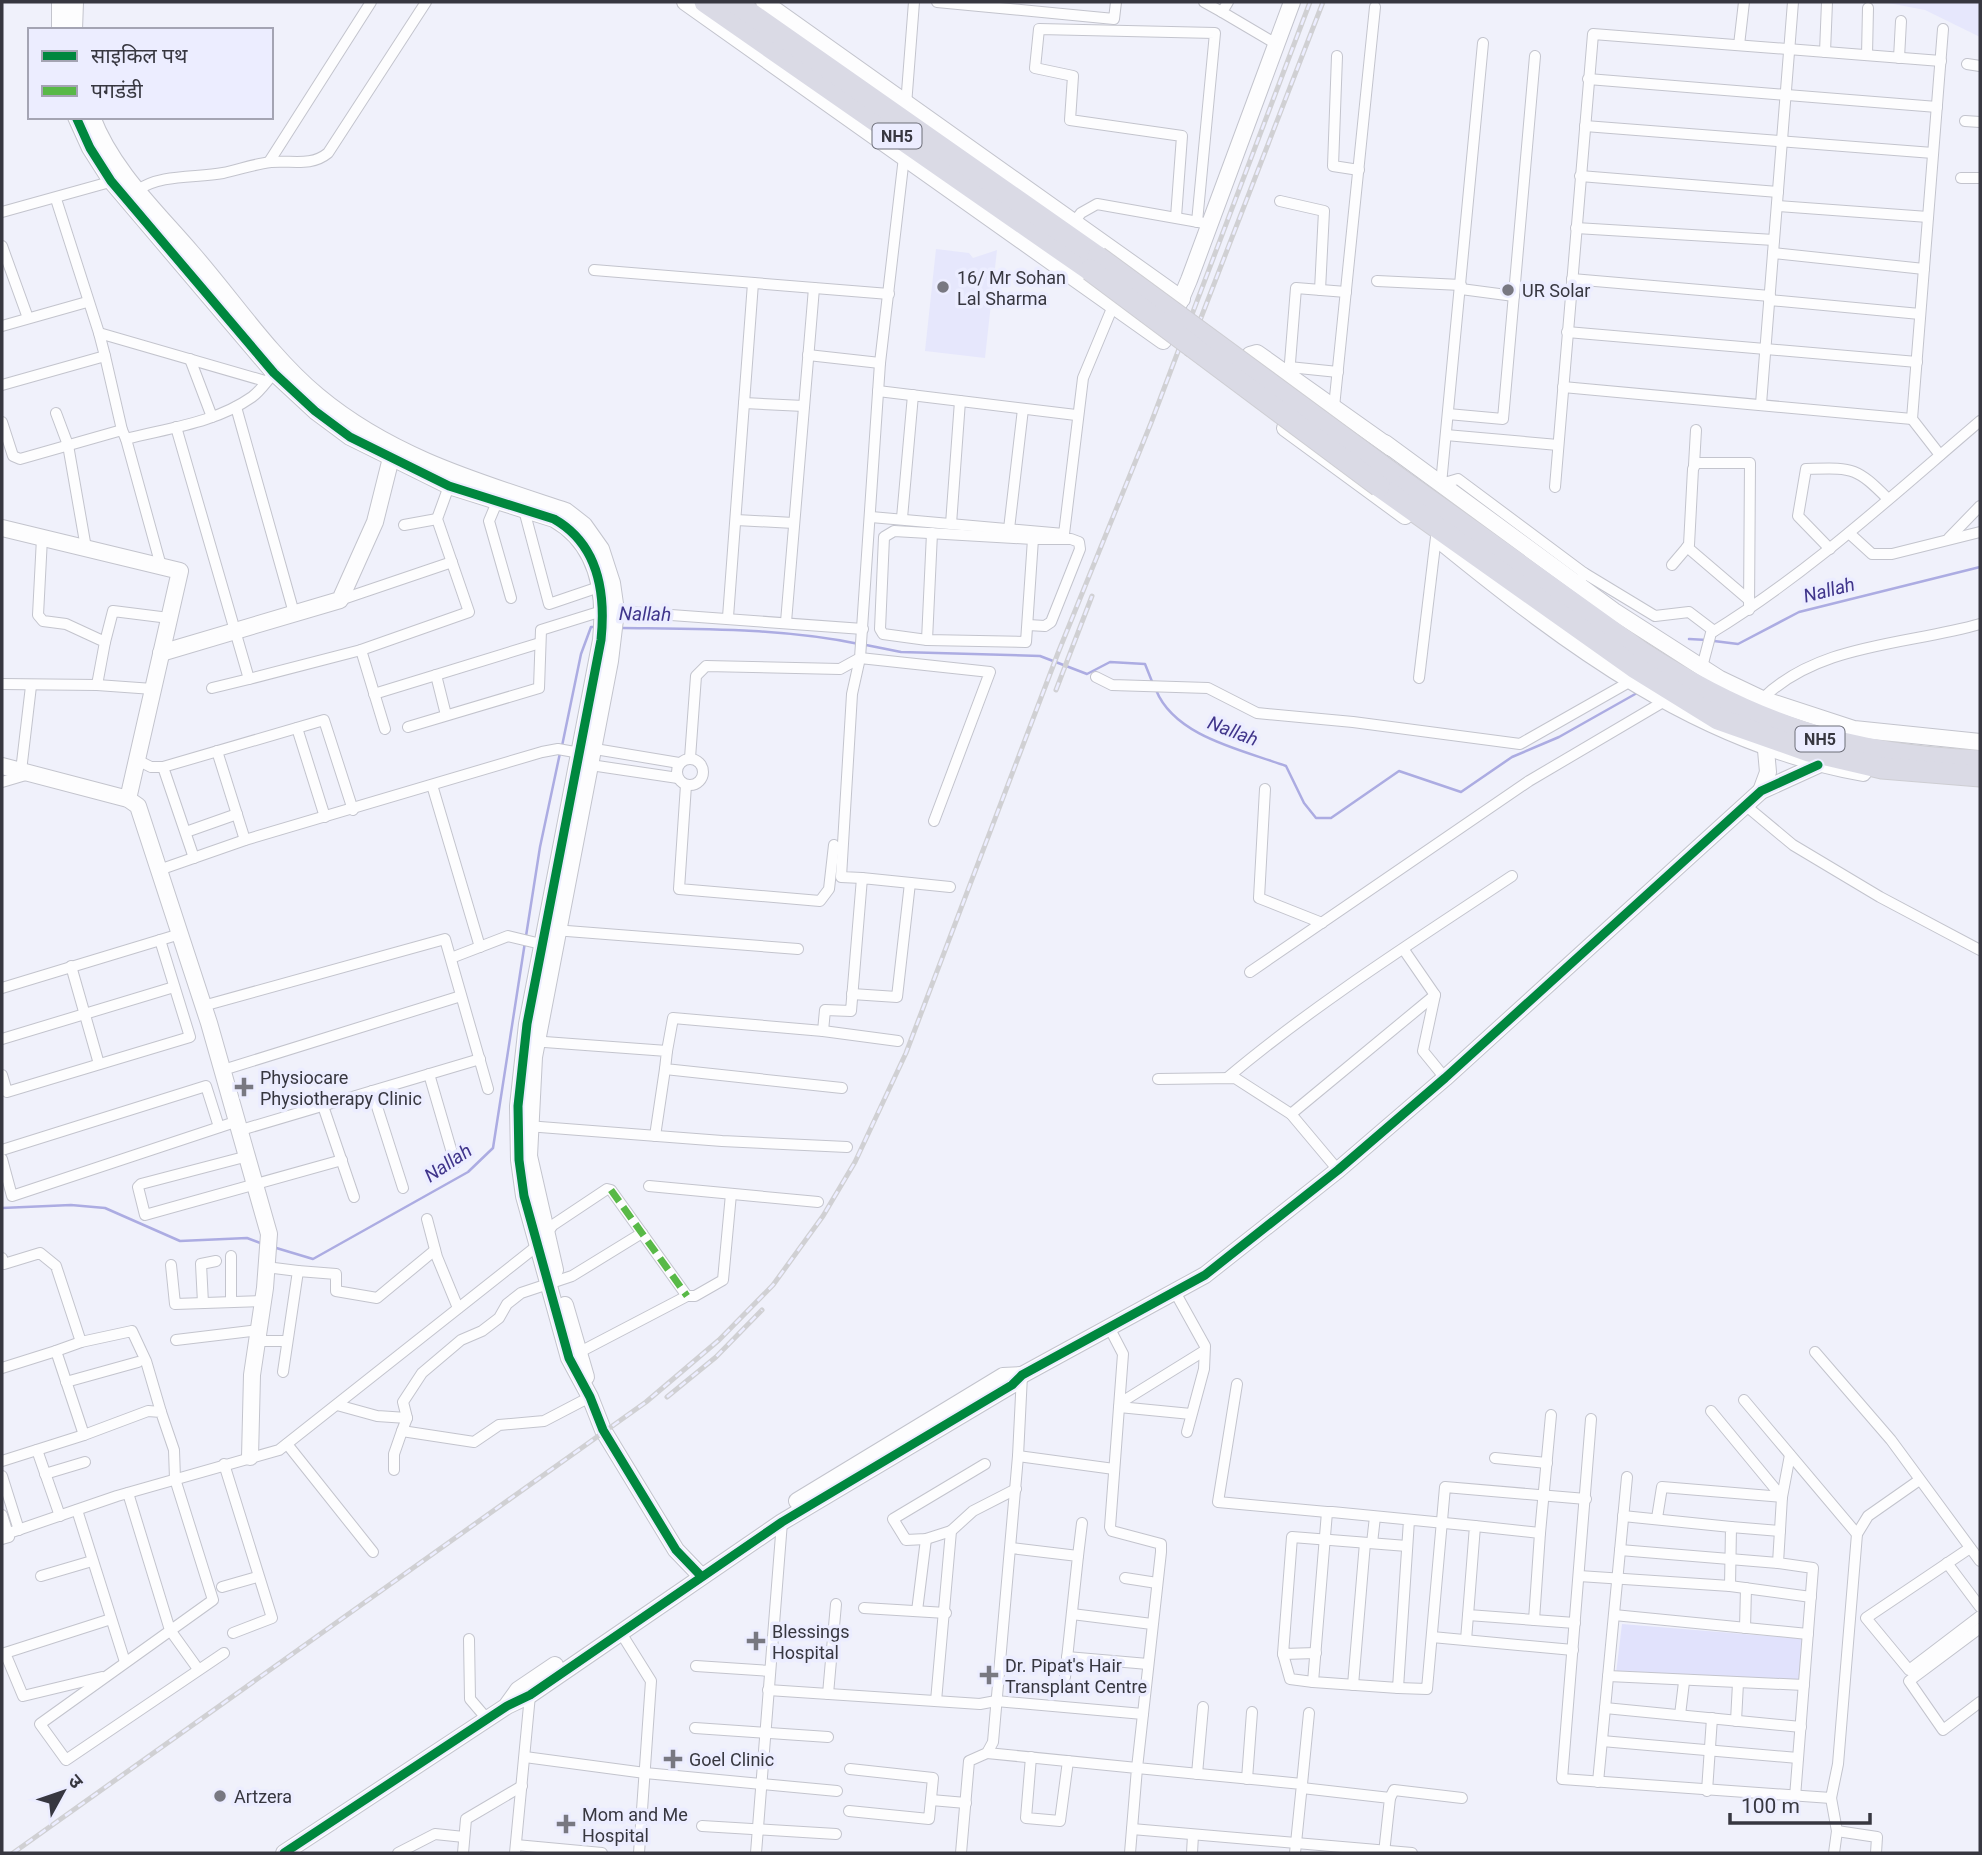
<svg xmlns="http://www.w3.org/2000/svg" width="1982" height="1855" font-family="Roboto,'Noto Sans Devanagari',sans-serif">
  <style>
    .built { fill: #e6e7fc }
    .green { fill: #e1e2fc }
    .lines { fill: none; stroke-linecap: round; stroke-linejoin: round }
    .stream { stroke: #acace2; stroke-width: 2.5 }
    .street-casing { stroke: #c3c4cd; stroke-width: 12 }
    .secondary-casing { stroke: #c3c4cd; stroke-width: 18 }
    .highway-casing { stroke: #ceced3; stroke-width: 23 }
    .street { stroke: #fdfdfe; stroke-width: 10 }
    .secondary { stroke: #fdfdfe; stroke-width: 16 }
    .highway { stroke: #dadae5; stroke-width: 21 }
    .rail-casing { stroke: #d0d0d3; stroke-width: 5 }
    .rail { stroke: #ecedff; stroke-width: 2.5; stroke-dasharray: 8; stroke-linecap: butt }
    .highway-bridge-casing { stroke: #ceced3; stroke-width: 23; stroke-linecap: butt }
    .highway-bridge { stroke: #dadae5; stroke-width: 21 }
    .quiet { stroke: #58b947; stroke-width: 7; stroke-dasharray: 14 7; stroke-linecap: butt }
    .cycleway-casing { stroke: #ecedff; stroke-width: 13 }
    .cycleway { stroke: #00873e; stroke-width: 9 }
    .poi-dot { fill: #787881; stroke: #ecedff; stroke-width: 2.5 }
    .labels { text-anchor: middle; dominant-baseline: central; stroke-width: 7; stroke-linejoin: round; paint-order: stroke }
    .shield { fill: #ecedff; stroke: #6d6e79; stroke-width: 2 }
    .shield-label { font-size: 16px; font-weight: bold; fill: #373740 }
    .poi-label { font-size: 18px; fill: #373740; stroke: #ecedff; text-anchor: start }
    .water-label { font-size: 19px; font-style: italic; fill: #40358b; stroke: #ecedff }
  </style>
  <rect width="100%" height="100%" fill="#f0f1fb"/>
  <!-- built -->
  <g class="built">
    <path d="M1883 2H1980V37L1925 10Z"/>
    <path d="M936 249 969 253 973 258 997 250 985 358 925 351Z"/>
  </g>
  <!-- green -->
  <path class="green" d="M1622 1624 1804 1639 1801 1682 1616 1673Z"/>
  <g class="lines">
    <!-- stream -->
    <g class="stream">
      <path d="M622 628C700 629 782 628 859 644"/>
      <path d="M1689 639 1707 640"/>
      <path d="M1714 641 1738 644 1799 612 1980 567"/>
      <path d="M866 645 901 652 1040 656 1087 674 1110 662 1145 664 1153 684"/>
      <path d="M1156 690C1175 737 1243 750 1286 766L1304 803 1316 818H1331L1399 771 1461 792 1512 757 1559 737 1637 693"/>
      <path d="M562 746 581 654 591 627H598"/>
      <path d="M526 936 540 847 560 753"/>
      <path d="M2 1208 71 1205 105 1208 180 1241 247 1238 263 1244"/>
      <path d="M273 1247 313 1259 468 1172 493 1148 525 942"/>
    </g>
    <defs>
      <g id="street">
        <path d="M937 2 1114 19 1116 2"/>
        <path d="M1204 2 1222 12"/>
        <path d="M1228 2 1222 12 1278 45"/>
        <path d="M1483 43 1441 484 1458 479 1584 573"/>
        <path d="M1739 45 1744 2"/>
        <path d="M1825 52 1827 2"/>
        <path d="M1867 55 1868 8"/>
        <path d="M1337 56 1333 166 1359 170"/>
        <path d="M1899 58 1901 21"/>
        <path d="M1967 64 1980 66"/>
        <path d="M1588 79 1937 107"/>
        <path d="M906 105 914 2"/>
        <path d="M1965 121 1980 122"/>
        <path d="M1585 126 1933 153"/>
        <path d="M269 162 371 2"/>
        <path d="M1580 176 1778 192"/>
        <path d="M1961 178H1980"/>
        <path d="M138 190C160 174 196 178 223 173 238 170 254 164 271 162 291 160 311 167 328 153L426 2"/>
        <path d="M56 199 99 333"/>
        <path d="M1280 201 1324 211 1320 290"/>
        <path d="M1777 206 1928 217"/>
        <path d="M2 212 117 180"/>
        <path d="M1176 217 1182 136 1070 120 1073 76 1035 68 1039 29 1215 33 1197 222"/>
        <path d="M1074 222 1081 213 1097 204 1204 223"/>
        <path d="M1576 228 1774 240"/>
        <path d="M2 246 28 318"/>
        <path d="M1773 253 1924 269"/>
        <path d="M594 270 889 294"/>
        <path d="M1572 279 1770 296"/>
        <path d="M1377 281 1461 285"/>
        <path d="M1461 289 1514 296"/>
        <path d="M1769 300 1920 314"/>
        <path d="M2 326 87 302"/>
        <path d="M1567 332 1917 362"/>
        <path d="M808 355 880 363"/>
        <path d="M105 356 122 430"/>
        <path d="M190 359 212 417"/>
        <path d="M1289 367 1338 372"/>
        <path d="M1289 375 1296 288 1346 292"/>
        <path d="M2 385 105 356 99 333 265 381"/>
        <path d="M1563 387 1912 419"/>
        <path d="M878 391 1076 415"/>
        <path d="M744 403 804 406"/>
        <path d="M1761 404 1793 2"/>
        <path d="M236 407 294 613"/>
        <path d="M1334 407 1375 7"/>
        <path d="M56 413 68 445 86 548"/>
        <path d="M1448 414 1503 419 1535 56"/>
        <path d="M2 422 13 456 20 459 122 430 126 439"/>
        <path d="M176 427 249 679 361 650"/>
        <path d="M1446 435 1558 445"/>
        <path d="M1940 455 1912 419 1943 29"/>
        <path d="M1694 465 1696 430"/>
        <path d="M1555 487 1593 34 1941 61"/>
        <path d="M497 502 489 521 511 598"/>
        <path d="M524 510 549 604 599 587"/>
        <path d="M871 517 1064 534 1083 378 1113 306"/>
        <path d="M902 518 913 395"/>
        <path d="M736 520 794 523"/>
        <path d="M951 524 960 401"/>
        <path d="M404 525 437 519"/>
        <path d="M1009 529 1023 409"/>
        <path d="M894 531 1033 539 1026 642 927 640 883 634 880 629 884 537Z"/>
        <path d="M1849 533 1872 554H1892L1980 532"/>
        <path d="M1949 538 1980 506"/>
        <path d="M1687 547 1749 600"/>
        <path d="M1830 549 1798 516 1806 469C1853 468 1855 466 1888 499"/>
        <path d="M1672 565 1689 545 1693 469 1696 463H1750L1749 610"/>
        <path d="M161 566 126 439C169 428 215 423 252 397 262 390 269 377 279 368"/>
        <path d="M1581 579 1584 573 1655 616 1689 612 1714 631"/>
        <path d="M340 600 452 562"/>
        <path d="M728 617 753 283"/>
        <path d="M786 622 814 288"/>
        <path d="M1028 625 1045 626 1051 622 1080 549 1079 542 1071 539H1033"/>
        <path d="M927 640 932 533"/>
        <path d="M105 642 113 611 169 618"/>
        <path d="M1702 667 1711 633C1809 573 1893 495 1980 421"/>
        <path d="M1096 677 1112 685 1208 688 1257 713 1353 722 1520 744 1631 681"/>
        <path d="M1419 678 1436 537"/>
        <path d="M2 684 97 685 105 642 66 624 43 621 38 615 42 538"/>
        <path d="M97 685 153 689"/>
        <path d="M212 688 249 679"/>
        <path d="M374 694 436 675"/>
        <path d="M1762 699C1819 643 1907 645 1980 624"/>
        <path d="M446 715 436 675 540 643"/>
        <path d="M408 727 539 688 541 630 602 611H616L863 629"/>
        <path d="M297 728 325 817"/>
        <path d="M385 729 361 650 469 612 437 519 449 486"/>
        <path d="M589 748 679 763"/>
        <path d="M217 751 245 840"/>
        <path d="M690 758 696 676 706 666 840 669 860 658 880 363 904 157"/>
        <circle cx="690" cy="772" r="13"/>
        <path d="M137 760 151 767H163"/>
        <path d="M584 764 678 778"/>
        <path d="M21 771 31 686"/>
        <path d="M2 782 29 774"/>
        <path d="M432 785 480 947"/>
        <path d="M686 785 679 889 820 901 829 889 834 845"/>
        <path d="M1265 789 1259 898 1322 923"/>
        <path d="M1745 805 1793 845 1880 897 1980 950"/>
        <path d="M186 832 237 814"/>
        <path d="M194 858 163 767 324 720 353 810"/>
        <path d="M159 870 245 840 542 752 558 749 580 753"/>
        <path d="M862 878 841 877 852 694 860 658 990 672 934 821"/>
        <path d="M554 930 798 949"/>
        <path d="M1404 950 1435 995 1423 1051 1445 1078"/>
        <path d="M451 958 508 936 541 944"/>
        <path d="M71 966 99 1064"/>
        <path d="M1250 972 1529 781 1663 702"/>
        <path d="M2 988 180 934"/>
        <path d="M852 994 897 997 910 883"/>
        <path d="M203 1006 445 939 488 1089"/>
        <path d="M823 1031 825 1010 851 1011 862 878 950 887"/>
        <path d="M2 1039 174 987"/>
        <path d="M531 1041 667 1051 665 1069 842 1088"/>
        <path d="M667 1051 673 1018 823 1031 898 1041"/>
        <path d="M223 1070 461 996"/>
        <path d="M429 1074 455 1163"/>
        <path d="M2 1075 7 1092 190 1037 160 940"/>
        <path d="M1227 1078C1316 1003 1416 940 1512 876"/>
        <path d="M1158 1079 1235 1078 1291 1114 1338 1170"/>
        <path d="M372 1091 403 1188"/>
        <path d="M323 1106 354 1197"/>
        <path d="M1291 1114 1435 995"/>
        <path d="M527 1126 722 1141 847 1147"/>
        <path d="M241 1130 480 1059"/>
        <path d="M655 1136 665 1069"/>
        <path d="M2 1150 206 1086 219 1127"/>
        <path d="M248 1156 141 1184 138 1187 145 1215 342 1160"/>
        <path d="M2 1159 12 1196 238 1121"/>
        <path d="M649 1186 818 1202"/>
        <path d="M427 1219 437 1257 458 1308"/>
        <path d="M231 1256V1302"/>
        <path d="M2 1258 4 1264 40 1253 56 1266 81 1342 56 1351 84 1435 148 1411 161 1412 174 1450 175 1479 213 1600 40 1724 66 1760 224 1653"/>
        <path d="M171 1265 175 1304 263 1301"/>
        <path d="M266 1267 298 1271"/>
        <path d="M1175 1292 1205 1346 1204 1369 1187 1432"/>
        <path d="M203 1303 201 1264 216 1261"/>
        <path d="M1110 1329 1123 1354 1110 1527 1112 1531 1161 1544V1552L1137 1768 1302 1784 1295 1853"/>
        <path d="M176 1340 259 1330"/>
        <path d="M257 1341H287"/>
        <path d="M81 1342 132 1331 146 1361 161 1412"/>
        <path d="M1815 1352 1891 1440 1980 1561"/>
        <path d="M576 1354 687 1296H695L723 1280 731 1194"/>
        <path d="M2 1368 56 1351"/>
        <path d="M283 1372 298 1271 336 1274V1291L377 1298 435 1250"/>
        <path d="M66 1382 138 1362"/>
        <path d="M1237 1384 1218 1502 1327 1512"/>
        <path d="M590 1397 544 1421 499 1425 474 1442 402 1431 407 1418 403 1402 422 1373 461 1340 482 1331 499 1318 507 1304 521 1293 572 1276 642 1233"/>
        <path d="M1744 1400 1857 1534"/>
        <path d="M1120 1403 1204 1351"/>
        <path d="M337 1405 377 1416 407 1418"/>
        <path d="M1119 1407 1191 1414"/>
        <path d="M1711 1411 1782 1497"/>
        <path d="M1591 1419 1562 1779 1831 1798 1838 1764 1857 1534 1868 1516 1918 1481"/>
        <path d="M287 1444 373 1552"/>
        <path d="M37 1450 60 1516"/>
        <path d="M1790 1455 1782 1497 1778 1563 1813 1568 1795 1797"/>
        <path d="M1018 1456 1114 1469"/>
        <path d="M1495 1458 1547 1463"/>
        <path d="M2 1461 84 1435"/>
        <path d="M224 1464 272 1618 233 1633"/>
        <path d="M394 1470V1454L402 1431"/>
        <path d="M45 1474 85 1462"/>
        <path d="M2 1476 19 1530"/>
        <path d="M128 1493 170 1630 198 1669"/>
        <path d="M77 1510 125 1662"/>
        <path d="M2 1515 9 1537 2 1539"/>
        <path d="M1623 1516 1731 1527 1730 1586"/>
        <path d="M1657 1518 1662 1487 1782 1497"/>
        <path d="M1409 1520 1398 1688 1313 1682 1327 1512H1332L1475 1526 1468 1615 1575 1623"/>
        <path d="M1475 1526 1540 1533 1534 1620"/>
        <path d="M1731 1527 1780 1531"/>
        <path d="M951 1531 926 1539 906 1540 893 1519 985 1464"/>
        <path d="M9 1533 117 1496 279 1450 537 1246 553 1225 607 1189 611 1190 687 1296"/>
        <path d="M1540 1533 1551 1415"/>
        <path d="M1372 1543 1375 1517"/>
        <path d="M1011 1548 1078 1556 1065 1677"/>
        <path d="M1970 1548 1866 1618 1909 1670 1980 1616"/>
        <path d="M1620 1550 1778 1563"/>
        <path d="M1078 1556 1082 1523"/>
        <path d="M1947 1563 1980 1607"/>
        <path d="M41 1576 92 1561"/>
        <path d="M1579 1576 1730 1586 1811 1597"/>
        <path d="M1125 1578 1157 1583"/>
        <path d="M222 1587 257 1577"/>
        <path d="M864 1608 946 1613"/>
        <path d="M917 1611 926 1539"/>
        <path d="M1072 1614 1152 1624"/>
        <path d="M1614 1615 1808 1634"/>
        <path d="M1745 1628 1746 1588"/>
        <path d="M1980 1628 1909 1681 1943 1730 1980 1702"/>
        <path d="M621 1633 651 1681 639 1853"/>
        <path d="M1432 1637 1573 1650"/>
        <path d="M469 1639 470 1699 487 1719"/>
        <path d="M1466 1640 1468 1615"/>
        <path d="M1316 1653 1283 1654 1292 1537 1407 1546"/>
        <path d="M1283 1654 1290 1679 1313 1682"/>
        <path d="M1067 1657 1148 1664"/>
        <path d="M696 1666 770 1671"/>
        <path d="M1608 1676 1804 1685"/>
        <path d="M102 1677 23 1696 5 1653 111 1619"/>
        <path d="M1353 1685 1365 1543"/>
        <path d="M1398 1688 1427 1689 1445 1487 1586 1499"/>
        <path d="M768 1690 980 1704 996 1701 1143 1714"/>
        <path d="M828 1694 836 1604"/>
        <path d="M936 1701 951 1531 973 1511 1016 1489"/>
        <path d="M1605 1708 1801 1727"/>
        <path d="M1680 1715 1684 1682"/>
        <path d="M1736 1721 1738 1683"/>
        <path d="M695 1728 828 1737"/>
        <path d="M1602 1741 1798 1758"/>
        <path d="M987 1753 1137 1768 1130 1853"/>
        <path d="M525 1757 645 1773 837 1791"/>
        <path d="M1031 1757 1026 1818 1060 1821 1068 1761"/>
        <path d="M1197 1774 1203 1707"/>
        <path d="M1247 1779 1252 1712"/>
        <path d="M1598 1782 1627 1477"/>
        <path d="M1302 1784 1309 1713"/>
        <path d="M1302 1788 1390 1798 1384 1853"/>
        <path d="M1707 1791 1712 1718"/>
        <path d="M1390 1798 1394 1790 1462 1798"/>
        <path d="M1831 1798 1837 1831 1834 1853"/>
        <path d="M931 1800 966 1803"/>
        <path d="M849 1811 929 1819 933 1778 850 1769"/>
        <path d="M702 1826 836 1834"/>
        <path d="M1132 1829 1412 1853"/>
        <path d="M1837 1831 1877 1837 1876 1853"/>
        <path d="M516 1845 602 1853"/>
        <path d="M398 1853 435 1834 464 1837"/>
        <path d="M463 1853 466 1819 522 1786"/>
        <path d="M515 1853 530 1695"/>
        <path d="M756 1853 782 1522"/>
        <path d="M961 1853 969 1761 987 1753 993 1742 1018 1456 1022 1375"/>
        <path d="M1192 1853 1193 1835"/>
      </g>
      <g id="secondary">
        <path d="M685 2 1163 341 1189 280 1292 2"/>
        <path d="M764 2 1182 299"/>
        <path d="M60 30V2"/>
        <path d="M74 30 75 2"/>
        <path d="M76 117 90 148 111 181 274 373 315 411 350 437 449 486 554 519C598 544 606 592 601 640L527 1024 518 1106 519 1160 524 1196 569 1358 590 1397 603 1430 676 1550 701 1576"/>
        <path d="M92 117C112 170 156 211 192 253 233 300 270 356 318 396 391 457 478 482 566 511L584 525 601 549 612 583 616 611 610 661 534 1057 529 1156 555 1270"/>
        <path d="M1237 371 1250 355 1257 353 1391 448"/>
        <path d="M1285 428 1405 516"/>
        <path d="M1385 443 1614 611 1720 679 1762 699 1854 729 1980 742"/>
        <path d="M2 528 180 571 128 799"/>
        <path d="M1440 541C1568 645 1697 743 1863 773"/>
        <path d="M161 653 340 600 375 522 393 450"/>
        <path d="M2 766 128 799 138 806 209 1023 269 1234 265 1288 252 1375 250 1457"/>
        <path d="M1761 791 1768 772 1766 750"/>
        <path d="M565 1305 586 1377"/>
        <path d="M797 1501 1003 1376 1022 1375"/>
        <path d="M508 1704 518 1690 555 1665"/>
        <path d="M284 1853 507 1706 530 1695 782 1522 1012 1385 1022 1375 1205 1275 1338 1170 1445 1078 1761 791 1818 765"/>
      </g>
      <g id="highway">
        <path d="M705 2 1090 270"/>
        <path d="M734 2 1098 257"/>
        <path d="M1390 472 1641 652C1751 724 1849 756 1980 761"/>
        <path d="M1379 486 1634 667 1718 719 1809 751 1882 768 1980 776"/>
      </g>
    </defs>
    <!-- street casing -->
    <use href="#street" class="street-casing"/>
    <!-- secondary casing -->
    <use href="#secondary" class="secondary-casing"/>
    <!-- highway casing -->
    <use href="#highway" class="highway-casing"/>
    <!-- street -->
    <use href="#street" class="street"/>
    <!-- secondary -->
    <use href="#secondary" class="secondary"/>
    <!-- highway -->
    <use href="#highway" class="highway"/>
    <defs>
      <g id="rail">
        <path d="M1187 354 1323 2"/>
        <path d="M1056 690 1092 596"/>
        <path d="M667 1397 716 1357 762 1310"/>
        <path d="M13 1853 646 1402 719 1340 773 1285 823 1216 855 1162 906 1053 1058 653 1151 423 1310 2"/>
      </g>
    </defs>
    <!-- rail casing -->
    <use href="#rail" class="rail-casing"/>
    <!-- rail -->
    <use href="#rail" class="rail"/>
    <defs>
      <g id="highway-bridge">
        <path d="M1098 257 1390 472"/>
        <path d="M1090 270 1379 486"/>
      </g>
    </defs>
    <!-- highway-bridge casing -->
    <use href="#highway-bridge" class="highway-bridge-casing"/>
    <!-- highway-bridge -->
    <use href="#highway-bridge" class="highway-bridge"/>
    <!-- quiet -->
    <path class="quiet" d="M611 1190 687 1296"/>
    <defs>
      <g id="cycleway">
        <path d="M76 117 90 148 111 181 274 373 315 411 350 437 449 486 554 519C598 544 606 592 601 640L527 1024 518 1106 519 1160 524 1196 569 1358 590 1397 603 1430 676 1550 701 1576"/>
        <path d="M284 1853 507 1706 530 1695 782 1522 1012 1385 1022 1375 1205 1275 1338 1170 1445 1078 1761 791 1818 765"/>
      </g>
    </defs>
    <!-- cycleway casing -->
    <use href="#cycleway" class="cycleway-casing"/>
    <!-- cycleway -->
    <use href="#cycleway" class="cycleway"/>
  </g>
  <!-- markers -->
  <g class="poi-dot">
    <circle cx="943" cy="287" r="7"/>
    <circle cx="1508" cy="290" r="7"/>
    <path d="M240.5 1076.5h7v7h7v7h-7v7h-7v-7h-7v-7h7z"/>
    <path d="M752.5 1630.5h7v7h7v7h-7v7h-7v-7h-7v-7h7z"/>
    <path d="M985.5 1664.5h7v7h7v7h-7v7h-7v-7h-7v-7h7z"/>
    <path d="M669.5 1748.5h7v7h7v7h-7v7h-7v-7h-7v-7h7z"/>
    <circle cx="220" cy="1796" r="7"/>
    <path d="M562.5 1813.5h7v7h7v7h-7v7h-7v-7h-7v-7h7z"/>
  </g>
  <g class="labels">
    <!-- shield labels -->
    <g class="shield">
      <rect x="872.5" y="123.5" width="49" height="25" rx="5"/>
      <rect x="1795.5" y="726.5" width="49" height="25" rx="5"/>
    </g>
    <g class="shield-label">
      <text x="897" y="136">NH5</text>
      <text x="1820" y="739">NH5</text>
    </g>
    <!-- poi labels -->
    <g class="poi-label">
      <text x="957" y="277">16/ Mr Sohan<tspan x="957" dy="21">Lal Sharma</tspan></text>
      <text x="1522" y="290">UR Solar</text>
      <text x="260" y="1077">Physiocare<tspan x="260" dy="21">Physiotherapy Clinic</tspan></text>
      <text x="772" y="1631">Blessings<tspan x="772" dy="21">Hospital</tspan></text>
      <text x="1005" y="1665">Dr. Pipat's Hair<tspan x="1005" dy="21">Transplant Centre</tspan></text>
      <text x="689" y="1759">Goel Clinic</text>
      <text x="234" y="1796">Artzera</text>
      <text x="582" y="1814">Mom and Me<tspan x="582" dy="21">Hospital</tspan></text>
    </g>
    <!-- water labels -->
    <g class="water-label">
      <text transform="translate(1829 590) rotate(-14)">Nallah</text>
      <text transform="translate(645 614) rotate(1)">Nallah</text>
      <text transform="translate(1233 731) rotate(21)">Nallah</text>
      <text transform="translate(448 1163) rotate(-34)">Nallah</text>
    </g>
  </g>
  <!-- border -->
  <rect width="1982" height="1855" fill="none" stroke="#373740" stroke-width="7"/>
  <!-- legend -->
  <rect x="28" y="28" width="245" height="91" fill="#ecedff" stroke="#a4a4b3" stroke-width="2"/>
  <rect x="42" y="51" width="35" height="10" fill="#00873e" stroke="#a4a4b3" stroke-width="2"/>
  <text x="91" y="63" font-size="21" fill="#373740">साइकिल पथ</text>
  <rect x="42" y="86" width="35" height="10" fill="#58b947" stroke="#a4a4b3" stroke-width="2"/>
  <text x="91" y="98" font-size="21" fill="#373740">पगडंडी</text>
  <!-- north arrow -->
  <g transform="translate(63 1792) rotate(50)" stroke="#ecedff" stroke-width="5" paint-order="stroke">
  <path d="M0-5L12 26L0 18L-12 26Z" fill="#373740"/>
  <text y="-10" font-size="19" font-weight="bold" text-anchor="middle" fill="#373740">उ</text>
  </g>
  <!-- scale -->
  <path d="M1730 1813v10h140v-10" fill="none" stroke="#373740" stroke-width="3.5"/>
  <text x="1741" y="1813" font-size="21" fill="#373740" stroke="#ecedff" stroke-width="5" paint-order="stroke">100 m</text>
</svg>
